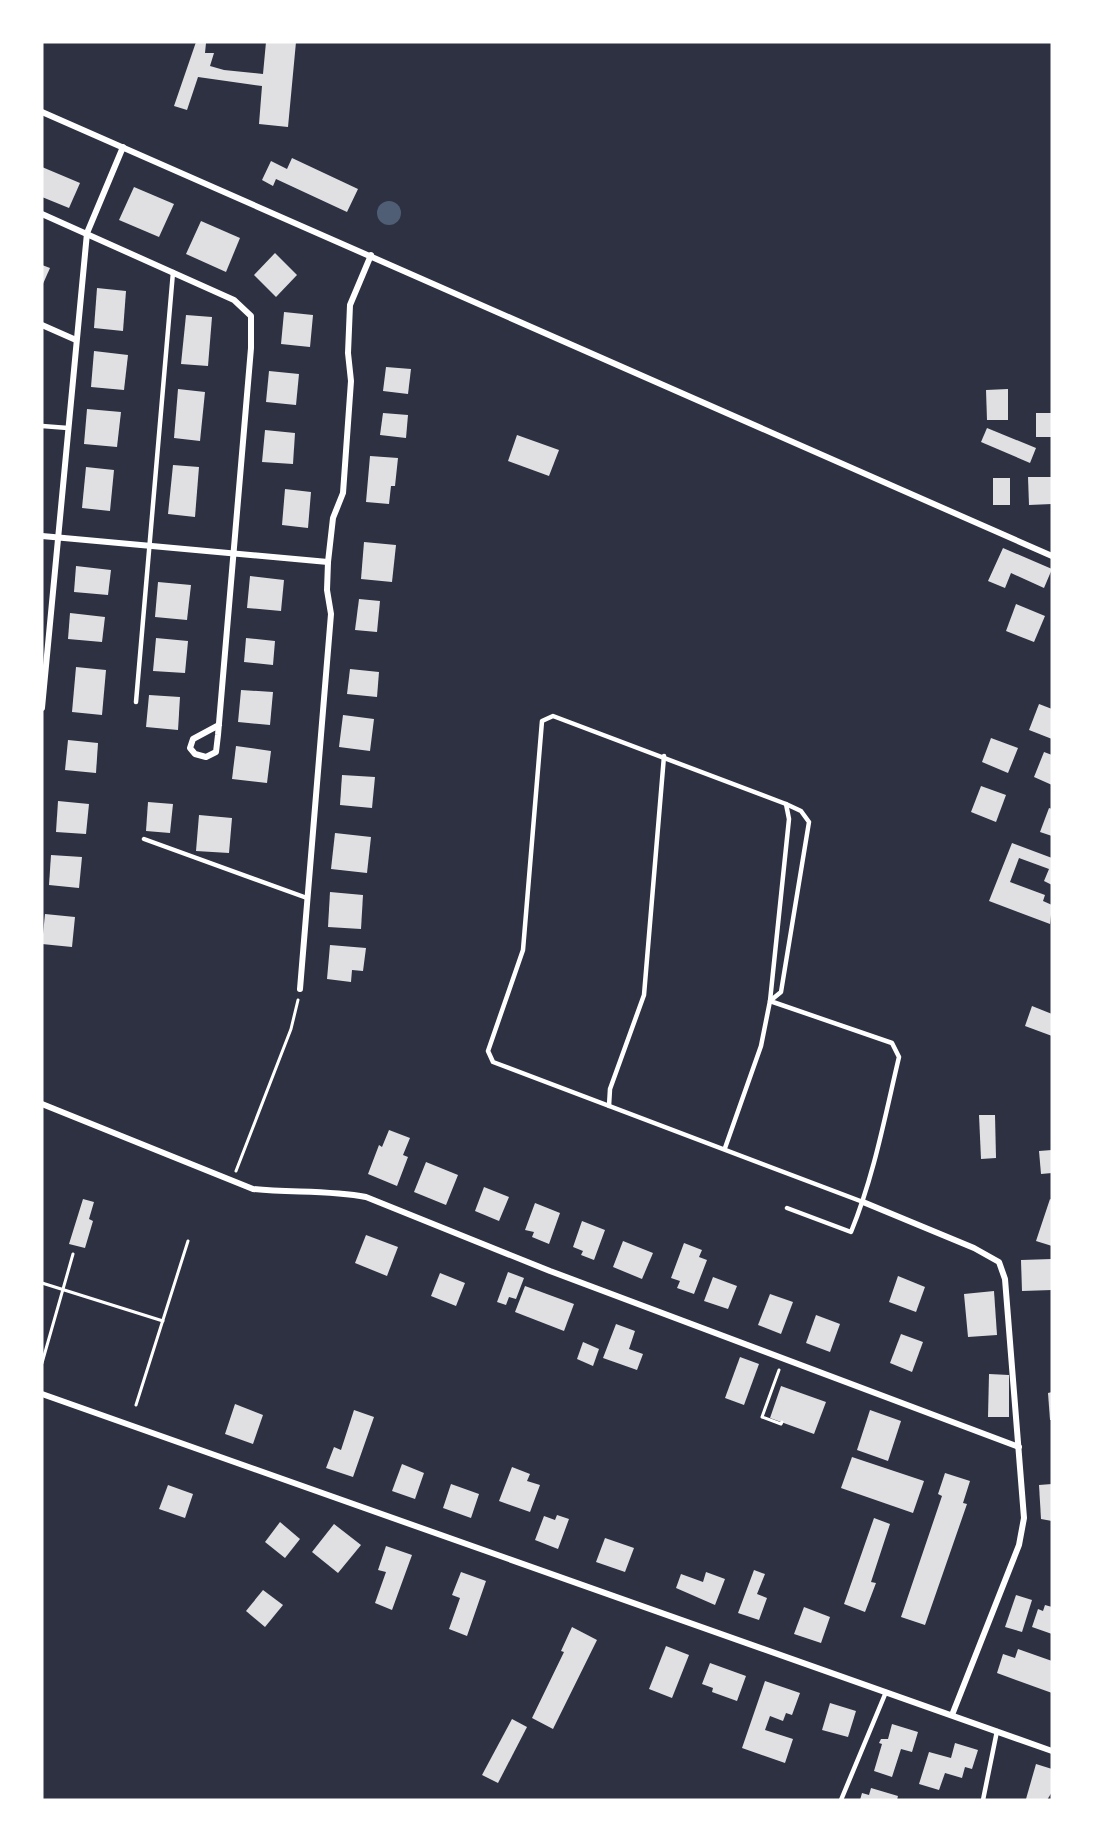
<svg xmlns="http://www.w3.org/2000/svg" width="1094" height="1842" font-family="Mulish,sans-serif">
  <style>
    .water { fill: #4f5d75 }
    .building { fill: #e0e0e3 }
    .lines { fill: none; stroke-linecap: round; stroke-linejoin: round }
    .path { stroke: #fff; stroke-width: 3 }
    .service { stroke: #fff; stroke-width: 4.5 }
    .minor { stroke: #fff; stroke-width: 6 }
  </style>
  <rect width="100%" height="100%" fill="#2d3142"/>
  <!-- water -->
  <circle class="water" cx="389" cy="213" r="12"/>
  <!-- building -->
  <g class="building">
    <path d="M196 42 206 43 205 53H214L210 66 224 70 263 74 266 42H296L288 127 259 124 262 86 198 77 187 110 174 106Z"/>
    <path d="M292 158 358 189 347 212 276 179 273 186 262 180 271 161 287 169Z"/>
    <path d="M42 167 80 183 69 208 42 197Z"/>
    <path d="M134 187 174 204 159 237 119 220Z"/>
    <path d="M201 221 240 238 226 272 186 254Z"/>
    <path d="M275 253 297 275 276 297 254 275Z"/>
    <path d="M42 265 50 268 42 286Z"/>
    <path d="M97 288 126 291 123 331 94 328Z"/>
    <path d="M284 312 313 315 310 347 281 344Z"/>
    <path d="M186 315 212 317 208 366 181 364Z"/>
    <path d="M94 351 128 355 124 390 91 387Z"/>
    <path d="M386 367 411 369 408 394 383 391Z"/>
    <path d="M269 371 299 374 296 405 266 402Z"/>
    <path d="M178 389 205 392 200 441 174 438Z"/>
    <path d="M1008 389V420H987L986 390Z"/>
    <path d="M87 409 121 412 117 447 84 444Z"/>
    <path d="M383 413 408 415 406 438 380 435Z"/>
    <rect x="1036" y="413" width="16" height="24"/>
    <path d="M987 428 1036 448 1030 463 981 442Z"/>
    <path d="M265 430 295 433 293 464 262 462Z"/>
    <path d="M517 435 559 450 549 476 508 461Z"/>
    <path d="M370 456 398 458 395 486H391L389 504 366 502Z"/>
    <path d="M173 465 199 467 195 517 168 514Z"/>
    <path d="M86 467 114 470 110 511 82 508Z"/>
    <path d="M1028 477H1052V504L1029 505Z"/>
    <rect x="993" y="478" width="17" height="27"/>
    <path d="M285 489 311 492 308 528 282 525Z"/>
    <path d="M364 542 396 545 392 582 361 579Z"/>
    <path d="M1003 548 1052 569 1044 588 1011 573 1005 588 988 581Z"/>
    <path d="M76 566 111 570 108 595 74 592Z"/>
    <path d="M250 576 284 580 281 611 247 608Z"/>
    <path d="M158 582 191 585 187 620 155 617Z"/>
    <path d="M359 599 380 601 377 632 355 630Z"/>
    <path d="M1016 604 1045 616 1034 642 1006 631Z"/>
    <path d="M70 613 105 617 102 642 68 639Z"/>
    <path d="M156 638 188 641 185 673 153 671Z"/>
    <path d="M246 638 275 641 273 665 244 662Z"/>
    <path d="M76 667 106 670 102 715 72 712Z"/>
    <path d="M350 669 379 672 377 697 347 694Z"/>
    <path d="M241 690 273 692 270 725 238 722Z"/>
    <path d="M149 695 180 697 178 730 146 727Z"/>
    <path d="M1039 704 1052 709V739L1029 730Z"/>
    <path d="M343 715 374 719 370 751 339 747Z"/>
    <path d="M991 738 1018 748 1008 773 982 762Z"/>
    <path d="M68 740 98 743 96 773 65 770Z"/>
    <path d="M236 746 271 751 267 783 232 779Z"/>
    <path d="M1044 752 1052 755V785L1034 777Z"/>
    <path d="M342 775 375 777 372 808 340 805Z"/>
    <path d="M981 786 1006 795 996 822 971 812Z"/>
    <path d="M58 801 89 804 86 834 56 832Z"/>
    <path d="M148 802 173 804 170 833 146 831Z"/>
    <path d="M1049 808 1052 809V836L1040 832Z"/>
    <path d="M199 815 232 818 229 853 196 851Z"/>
    <path d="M335 833 371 837 367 873 331 869Z"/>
    <path d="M1012 843 1052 858V885L1044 881 1049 869 1019 858 1010 882 1045 895 1043 901 1052 905 1050 924 989 901Z"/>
    <path d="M51 855 82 857 79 888 49 885Z"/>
    <path d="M330 892 363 895 361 929 328 927Z"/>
    <path d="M45 914 75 917 72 947 42 944Z"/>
    <path d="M330 945 366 948 363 971 352 970 351 982 327 979Z"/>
    <path d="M1032 1006 1052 1014V1036L1025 1026Z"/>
    <path d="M979 1115H995L996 1158 981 1159Z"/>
    <path d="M389 1130 410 1138 403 1155 408 1157 397 1186 368 1174 379 1145 382 1147Z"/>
    <path d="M1052 1150V1173L1041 1174 1039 1151Z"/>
    <path d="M426 1162 458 1175 446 1205 414 1192Z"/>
    <path d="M484 1187 509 1197 499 1221 475 1211Z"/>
    <path d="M83 1199 94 1202 89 1219 93 1221 85 1248 69 1244Z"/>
    <path d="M1050 1199 1052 1200V1246L1036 1241Z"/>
    <path d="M535 1203 560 1213 549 1244 532 1237 534 1232 525 1230Z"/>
    <path d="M582 1221 605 1230 594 1260 581 1255 583 1251 573 1247Z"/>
    <path d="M366 1235 398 1247 387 1276 355 1263Z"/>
    <path d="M623 1241 653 1253 642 1279 613 1267Z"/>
    <path d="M684 1243 702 1250 699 1257 707 1260 694 1294 677 1288 680 1281 671 1278Z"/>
    <path d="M1052 1259V1290L1022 1291 1021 1260Z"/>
    <path d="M508 1272 524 1278 516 1299 509 1297 506 1305 497 1302Z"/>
    <path d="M440 1273 465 1283 456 1306 431 1296Z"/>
    <path d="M898 1276 925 1287 916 1312 889 1302Z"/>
    <path d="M713 1277 737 1286 728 1309 704 1301Z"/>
    <path d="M525 1286 574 1304 564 1331 515 1312Z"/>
    <path d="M994 1291 997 1335 968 1337 964 1294Z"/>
    <path d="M770 1294 793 1302 781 1334 758 1325Z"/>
    <path d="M816 1315 840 1324 830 1352 806 1343Z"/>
    <path d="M616 1324 635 1331 629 1349 643 1354 637 1370 603 1358Z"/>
    <path d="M901 1334 923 1342 912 1372 890 1363Z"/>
    <path d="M583 1342 599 1349 593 1366 577 1359Z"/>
    <path d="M740 1357 759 1364 744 1405 725 1398Z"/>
    <path d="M989 1374 1009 1375V1417H988Z"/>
    <path d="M781 1386 826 1402 814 1434 770 1418Z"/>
    <path d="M1052 1392V1420H1050L1048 1393Z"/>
    <path d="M235 1404 263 1415 253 1444 225 1434Z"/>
    <path d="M354 1410 374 1417 353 1477 326 1468 334 1447 341 1450Z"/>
    <path d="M870 1410 901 1421 888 1461 857 1450Z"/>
    <path d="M852 1457 924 1481 913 1513 841 1488Z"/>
    <path d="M402 1464 424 1473 415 1499 392 1491Z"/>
    <path d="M512 1467 530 1474 527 1481 540 1485 530 1512 499 1501Z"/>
    <path d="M945 1473 970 1481 963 1503 967 1504 925 1625 901 1617 942 1496 938 1494Z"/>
    <path d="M451 1484 479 1494 471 1518 443 1508Z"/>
    <path d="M1052 1484V1521L1041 1519 1039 1485Z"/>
    <path d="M168 1485 193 1494 185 1518 159 1509Z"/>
    <path d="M557 1515 569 1519 558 1549 535 1540 544 1516 555 1520Z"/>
    <path d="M874 1518 890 1524 871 1582 876 1583 865 1612 844 1604Z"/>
    <path d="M280 1522 300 1539 285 1558 265 1542Z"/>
    <path d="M334 1524 361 1545 338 1573 312 1552Z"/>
    <path d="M605 1538 634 1548 625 1572 596 1562Z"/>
    <path d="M386 1546 412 1555 392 1610 375 1603 386 1572 378 1570Z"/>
    <path d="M754 1570 765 1574 757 1594 767 1598 759 1620 738 1613Z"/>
    <path d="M461 1572 486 1581 467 1636 449 1629 460 1598 452 1595Z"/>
    <path d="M706 1572 725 1579 715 1605 676 1588 681 1574 703 1582Z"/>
    <path d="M263 1590 283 1605 265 1627 246 1611Z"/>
    <path d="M1016 1595 1032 1600 1022 1632 1005 1627Z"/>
    <path d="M1045 1605 1052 1607V1634L1032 1627 1038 1609 1043 1611Z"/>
    <path d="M804 1607 830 1617 821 1643 794 1634Z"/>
    <path d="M572 1627 597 1640 553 1729 532 1718 564 1652 561 1651Z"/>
    <path d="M666 1646 689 1655 672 1698 649 1689Z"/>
    <path d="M1018 1649 1052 1661V1693L997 1673 1003 1654 1015 1658Z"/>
    <path d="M710 1663 746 1676 737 1701 712 1692 713 1688 702 1684Z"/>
    <path d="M765 1681 800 1693 792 1715 786 1713 783 1721 770 1716 765 1730 793 1739 785 1763 742 1748Z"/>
    <path d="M830 1703 856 1711 848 1737 822 1730Z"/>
    <path d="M512 1719 527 1727 498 1783 482 1775Z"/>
    <path d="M892 1724 918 1732 912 1752 901 1749 892 1777 874 1771 882 1744 879 1743 881 1739H888Z"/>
    <path d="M955 1743 978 1750 972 1769 965 1767 962 1778 945 1773 939 1790 919 1784 929 1752 951 1758Z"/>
    <path d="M1036 1764 1052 1769V1792L1047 1800 1026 1799Z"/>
    <path d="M871 1788 898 1796 897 1800H860L862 1793 869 1795Z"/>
  </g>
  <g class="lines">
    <!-- path -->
    <g class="path">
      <path d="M236 1171 291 1029 298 1000"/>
      <path d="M42 1283 163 1321"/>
      <path d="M42 1363 73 1254"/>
      <path d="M779 1370 762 1417 781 1424 782 1422"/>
      <path d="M136 1405 188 1241"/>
    </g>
    <!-- service -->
    <g class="service">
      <path d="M42 426 68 428"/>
      <path d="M136 702 173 272"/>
      <path d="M144 839 307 898"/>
      <path d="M609 1106 610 1089 644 995 664 756"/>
      <path d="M725 1148 761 1046 770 1001 789 819 786 804"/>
      <path d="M787 1208 851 1232C874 1176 885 1116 899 1057L892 1043 770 1001 781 992 809 822 801 811 786 804 553 716 542 721 523 950 488 1051 493 1062 863 1202"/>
      <path d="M841 1800 886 1692"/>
      <path d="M983 1800 997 1731"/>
    </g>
    <!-- minor -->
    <g class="minor">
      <path d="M42 112 1052 556"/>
      <path d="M42 214 234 300 251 316V348L218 735 216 752 206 757 195 754 190 748 193 739 219 725"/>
      <path d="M42 325 76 340"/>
      <path d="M42 536 328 562"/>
      <path d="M42 708 87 233 123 147"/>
      <path d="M300 989 331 614 327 590 328 562 333 518 343 493 351 381 348 353 350 305 371 255"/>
      <path d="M42 1104 253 1189C291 1193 329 1190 366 1197L550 1271 1019 1447"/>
      <path d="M863 1202 974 1248 999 1262 1005 1279 1024 1518 1019 1545 952 1715"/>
      <path d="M42 1394 1052 1751"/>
    </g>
  </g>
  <!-- border -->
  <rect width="1094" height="1842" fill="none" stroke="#ffffff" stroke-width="87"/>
</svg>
